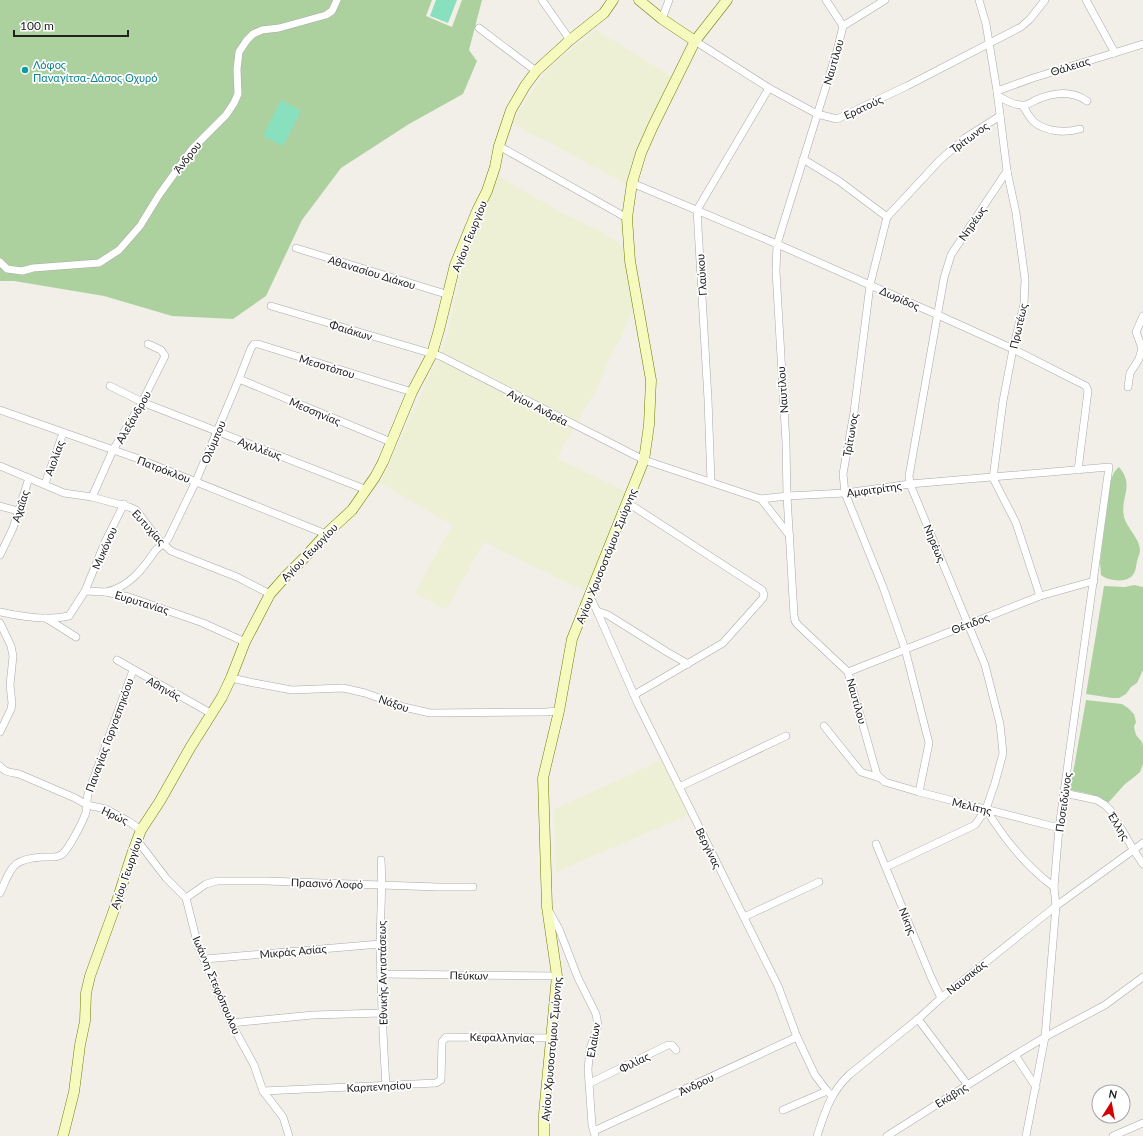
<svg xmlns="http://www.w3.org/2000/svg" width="1143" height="1136" font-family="Lato,sans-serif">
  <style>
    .farmland { fill: #eef0d5 }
    .forest { fill: #add19e }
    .pitch { fill: #88e0be }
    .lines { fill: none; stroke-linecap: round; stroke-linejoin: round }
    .street-casing { stroke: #a9a9a9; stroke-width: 8 }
    .secondary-casing { stroke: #707d05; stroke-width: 11 }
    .street { stroke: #fff; stroke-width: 7 }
    .secondary { stroke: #f7fabf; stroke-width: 10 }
    .culture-dot { fill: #0f9aa8; stroke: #fff; stroke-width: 1.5 }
    .labels { text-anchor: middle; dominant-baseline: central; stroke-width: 3.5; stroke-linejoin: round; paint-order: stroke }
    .street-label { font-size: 11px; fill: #222; stroke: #fff }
    .culture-label { font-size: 11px; fill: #0d838f; stroke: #fff; text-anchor: start }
  </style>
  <rect width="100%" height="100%" fill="#f2efe9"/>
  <!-- farmland -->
  <g class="farmland">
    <path d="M596 30 676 79 629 186 551 143 528 133 513 123 520 110 543 75 554 63Z"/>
    <path d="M498 176 563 213 598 230 626 247 634 305 624 331 608 361 598 387 575 425 558 456 559 459 629 493 592 595 484 542 446 610 415 593 452 525 380 483 431 373 440 356 447 336 459 281 466 254Z"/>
    <path d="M666 758 691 814 556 872 554 809Z"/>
  </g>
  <!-- forest -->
  <g class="forest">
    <path d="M0 0H432L426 16 452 27 462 0H482L469 50 477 61 463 94 409 124 341 168 302 220 266 296 233 319 172 316 104 296 14 281H0Z"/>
    <path d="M1119 467C1135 486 1120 496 1124 517 1127 528 1140 539 1140 550 1140 554 1138 557 1137 561 1136 566 1136 572 1132 576 1125 583 1108 581 1101 575L1100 562 1110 486C1111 478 1113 472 1119 467Z"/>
    <path d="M1134 585 1143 587V670L1137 683 1131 687 1126 694 1119 698H1112L1086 694 1104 586 1125 587Z"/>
    <path d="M1086 700 1122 704 1128 708 1134 714 1136 722 1134 727 1136 735 1142 742 1143 746V764L1140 772 1133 778 1125 784 1108 803C1097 794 1084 793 1070 790Z"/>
  </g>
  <!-- pitch -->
  <g class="pitch">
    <path d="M436 0H457L448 23 430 16Z"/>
    <path d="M281 100 301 111 283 146 263 136Z"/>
  </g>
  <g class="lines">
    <defs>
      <g id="street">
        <path d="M542 0 570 40"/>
        <path d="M826 0 843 26"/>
        <path d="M885 0 843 26 837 51 777 244 776 271 786 443 787 496 794 615 795 621 798 625 848 672 877 775 885 782 919 792 1059 828"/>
        <path d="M979 0 986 24 997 91 1007 171 1016 213 1025 279 1024 304 1013 349 1003 401 993 478 1016 523 1040 596"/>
        <path d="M1086 0 1115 53"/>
        <path d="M662 19 669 0"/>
        <path d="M479 28 536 71"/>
        <path d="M695 41 769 88 817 114 837 119 907 86 1021 27 1030 19 1045 0"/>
        <path d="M997 91 1033 78 1143 44"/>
        <path d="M998 96C1005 100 1013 105 1022 105 1026 106 1032 102 1036 100 1054 92 1071 90 1087 101"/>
        <path d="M1023 106C1026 111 1029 117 1034 122 1046 132 1066 133 1080 129"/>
        <path d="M499 146 627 218"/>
        <path d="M803 159 839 181 887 217"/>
        <path d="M632 183 777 244 938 315 1013 349 1086 386 1088 391 1078 470"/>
        <path d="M296 248 449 295"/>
        <path d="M0 262 7 269 22 271 33 268 99 263 119 250 140 226 159 195 192 149 226 115 234 103 238 94 237 69 239 52 247 40 253 34 262 30 279 28 326 15 332 11 337 0"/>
        <path d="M271 306 440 356 644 460 761 499 787 496 845 493 910 484 1109 467 1059 828 1054 887 1056 906 1045 1037 1026 1136"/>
        <path d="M239 379 391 442"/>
        <path d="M110 386 142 402 367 490"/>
        <path d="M1128 387 1130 373 1139 359 1142 348 1136 332 1143 316"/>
        <path d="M0 410 139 459 326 534"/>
        <path d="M0 466 64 493 92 497 129 507 136 510 158 539 171 551 237 577 270 594"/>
        <path d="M711 482 708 399 697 210 769 88"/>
        <path d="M45 484 63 433"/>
        <path d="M92 497 113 450 142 402 165 356 161 350 148 344"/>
        <path d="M761 499 790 536"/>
        <path d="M628 503 762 590 764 594 763 598 723 643 634 695"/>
        <path d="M0 506 18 511"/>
        <path d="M0 555 13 528 29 478"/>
        <path d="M85 591 105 542 124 504"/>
        <path d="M106 592C129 587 142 570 155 551 159 546 164 544 168 539L196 481 239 379 251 348 254 344H258L412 392"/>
        <path d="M590 597 597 611 638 704 778 986 797 1037 815 1075 827 1091 832 1096"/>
        <path d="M597 611 608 615 667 652 688 664"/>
        <path d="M0 612C22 617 47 621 69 616L85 591 106 592 129 597 203 623 245 642"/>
        <path d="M46 618 76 637"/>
        <path d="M0 623 11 646 13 656 10 685 12 703 11 709 0 732"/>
        <path d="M117 660 212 714"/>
        <path d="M848 672 1040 596 1094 581"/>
        <path d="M231 678 254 683 292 690 343 688 365 693 404 707 430 713 546 712 559 711"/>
        <path d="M824 726 861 772 880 778"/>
        <path d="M0 766C6 773 10 772 19 774L75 798 87 805 106 809 128 821 141 830"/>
        <path d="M679 787 786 736"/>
        <path d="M919 792 929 743 905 649 883 587 845 493 843 474 854 412 870 285 887 217 940 160 965 138 1000 116"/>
        <path d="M1064 793 1097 800 1105 805 1111 811 1133 849 1143 864"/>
        <path d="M986 809C1004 839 1026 866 1054 887"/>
        <path d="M137 840 166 878 186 898 198 946 231 1023 254 1065 263 1091 283 1117 289 1136"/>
        <path d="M876 844 931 977 941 998"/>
        <path d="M381 860C383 889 380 917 380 946 381 992 383 1039 386 1086"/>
        <path d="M886 867 975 825 986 809 995 783 1003 753 1000 724 985 665 910 484 909 476 944 278 951 255 1007 171"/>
        <path d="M0 893C12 867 11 859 43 857 49 857 56 858 61 855 68 851 82 823 85 815 88 808 86 801 88 794L133 670"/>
        <path d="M186 898 206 884 217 881H266L438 887H473"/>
        <path d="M549 911 559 929 578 978 596 1014 598 1025 590 1049 588 1069 592 1125 595 1136"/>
        <path d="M744 917 819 882"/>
        <path d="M205 959 380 944"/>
        <path d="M381 974 557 976"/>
        <path d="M918 1019 967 1084"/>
        <path d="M231 1023 313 1015 382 1013"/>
        <path d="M1015 1055 1036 1087"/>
        <path d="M590 1083 668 1045H672L676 1050"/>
        <path d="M263 1091 436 1083 441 1080 442 1042 446 1037 551 1038"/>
        <path d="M783 1110 827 1091"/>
        <path d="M594 1131 797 1037"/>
        <path d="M817 1136C825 1112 830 1093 849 1075L918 1019 941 998 1056 906 1143 843"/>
        <path d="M887 1136 1015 1055 1045 1037 1105 1005 1143 977"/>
        <path d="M1113 1136 1143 1123"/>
      </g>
      <g id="secondary">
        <path d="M639 0 662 19 695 41"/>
        <path d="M63 1136 74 1092 80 1045 85 1021 86 993 90 976 115 907 132 854 141 830 160 801 190 748 222 697 231 678 245 642 270 594 286 576 305 557 326 534 352 510 375 477 383 462 412 392 432 354 439 330 455 265 477 211 487 191 495 167 499 146 511 110 525 86 536 71 570 40 604 13 613 0"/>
        <path d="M544 1136V1114L557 976 547 907 543 778 559 711 572 639 644 460 649 425 651 380 630 261 627 218 632 183 641 153 653 126 695 41 727 0"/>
      </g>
    </defs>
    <!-- street casing -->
    <use href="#street" class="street-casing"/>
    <!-- secondary casing -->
    <use href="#secondary" class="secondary-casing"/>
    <!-- street -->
    <use href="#street" class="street"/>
    <!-- secondary -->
    <use href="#secondary" class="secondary"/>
  </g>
  <!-- markers -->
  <circle class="culture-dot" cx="25" cy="70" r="4"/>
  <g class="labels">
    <!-- street labels -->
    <g class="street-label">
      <text transform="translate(833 62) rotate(-74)">Ναυτίλου</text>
      <text transform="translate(1070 66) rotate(-17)">Θάλειας</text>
      <text transform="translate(863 107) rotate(-25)">Ερατούς</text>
      <text transform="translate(969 137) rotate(-36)">Τρίτωνος</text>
      <text transform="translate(187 157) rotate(-52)">Άνδρου</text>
      <text transform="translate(972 223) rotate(-55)">Νηρέως</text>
      <text transform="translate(469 236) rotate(-68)">Αγίου Γεωργίου</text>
      <text transform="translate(372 272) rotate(17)">Αθανασίου Διάκου</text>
      <text transform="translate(701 275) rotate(-94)">Γλαύκου</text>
      <text transform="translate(900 298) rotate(24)">Δωρίδος</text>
      <text transform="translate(1018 326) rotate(-77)">Πρωτέως</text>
      <text transform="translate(351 330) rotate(17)">Φαιάκων</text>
      <text transform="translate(327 366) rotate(17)">Μεσοτόπου</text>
      <text transform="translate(782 390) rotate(-94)">Ναυτίλου</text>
      <text transform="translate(538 407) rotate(27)">Αγίου Ανδρέα</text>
      <text transform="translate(315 411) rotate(23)">Μεσσηνίας</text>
      <text transform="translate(133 417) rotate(-60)">Αλεξάνδρου</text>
      <text transform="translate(850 435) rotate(-80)">Τρίτωνος</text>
      <text transform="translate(213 442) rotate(-67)">Ολύμπου</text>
      <text transform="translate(260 448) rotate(20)">Αχιλλέως</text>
      <text transform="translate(54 458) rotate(-70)">Αιολίας</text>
      <text transform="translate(164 469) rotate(21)">Πατρόκλου</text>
      <text transform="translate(874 489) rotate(-8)">Αμφιτρίτης</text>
      <text transform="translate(20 506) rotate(-72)">Αχαΐας</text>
      <text transform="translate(149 527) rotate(48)">Ευτυχίας</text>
      <text transform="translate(935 543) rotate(67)">Νηρέως</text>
      <text transform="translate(104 548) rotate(-66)">Μυκόνου</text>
      <text transform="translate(309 552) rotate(-46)">Αγίου Γεωργίου</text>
      <text transform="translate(606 556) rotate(-68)">Αγίου Χρυσοστόμου Σμύρνης</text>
      <text transform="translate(142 602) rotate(17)">Ευρυτανίας</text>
      <text transform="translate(970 623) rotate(-21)">Θέτιδος</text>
      <text transform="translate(164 688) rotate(29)">Αθηνάς</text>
      <text transform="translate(857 701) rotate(74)">Ναυτίλου</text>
      <text transform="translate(394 703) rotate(19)">Νάξου</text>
      <text transform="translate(109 735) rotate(-70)">Παναγίας Γοργοεπηκόου</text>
      <text transform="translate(1063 802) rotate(-82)">Ποσειδώνος</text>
      <text transform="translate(972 806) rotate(14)">Μελίτης</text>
      <text transform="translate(115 815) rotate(25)">Ηρώς</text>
      <text transform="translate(1119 826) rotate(59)">Έλλης</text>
      <text transform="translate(709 848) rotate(64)">Βεργίνας</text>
      <text transform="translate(126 873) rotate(-71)">Αγίου Γεωργίου</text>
      <text transform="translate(327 883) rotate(2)">Πρασινό Λοφό</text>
      <text transform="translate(908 921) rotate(68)">Νίκης</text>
      <text transform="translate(293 951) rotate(-5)">Μικράς Ασίας</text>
      <text transform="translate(382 973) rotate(-91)">Εθνικής Αντιστάσεως</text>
      <text transform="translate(469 975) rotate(1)">Πεύκων</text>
      <text transform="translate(966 977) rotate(-39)">Ναυσικάς</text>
      <text transform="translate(217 985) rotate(67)">Ιωάννη Στεφόπουλου</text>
      <text transform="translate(502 1037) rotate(1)">Κεφαλληνίας</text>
      <text transform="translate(593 1040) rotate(-80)">Ελαίων</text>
      <text transform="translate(551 1049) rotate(-85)">Αγίου Χρυσοστόμου Σμύρνης</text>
      <text transform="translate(634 1062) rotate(-26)">Φιλίας</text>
      <text transform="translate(696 1084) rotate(-25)">Άνδρου</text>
      <text transform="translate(379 1086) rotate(-3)">Καρπενησίου</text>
      <text transform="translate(951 1095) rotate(-32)">Εκάβης</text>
    </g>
    <!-- culture labels -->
    <g class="culture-label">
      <text x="33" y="64">Λόφος<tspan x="33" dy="13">Παναγίτσα-Δάσος Οχυρό</tspan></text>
    </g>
  </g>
  <!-- north arrow -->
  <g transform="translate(1111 1104) rotate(11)"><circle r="19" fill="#ffffff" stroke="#a7a7a7"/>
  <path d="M0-3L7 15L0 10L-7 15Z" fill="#d40000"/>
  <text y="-6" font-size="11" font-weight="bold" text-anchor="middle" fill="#222222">N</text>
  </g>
  <!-- scale -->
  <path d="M14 30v6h114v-6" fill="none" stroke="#222222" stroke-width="2"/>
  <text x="20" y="30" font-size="12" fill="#222222" stroke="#ffffff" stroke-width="3" paint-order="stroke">100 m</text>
</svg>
